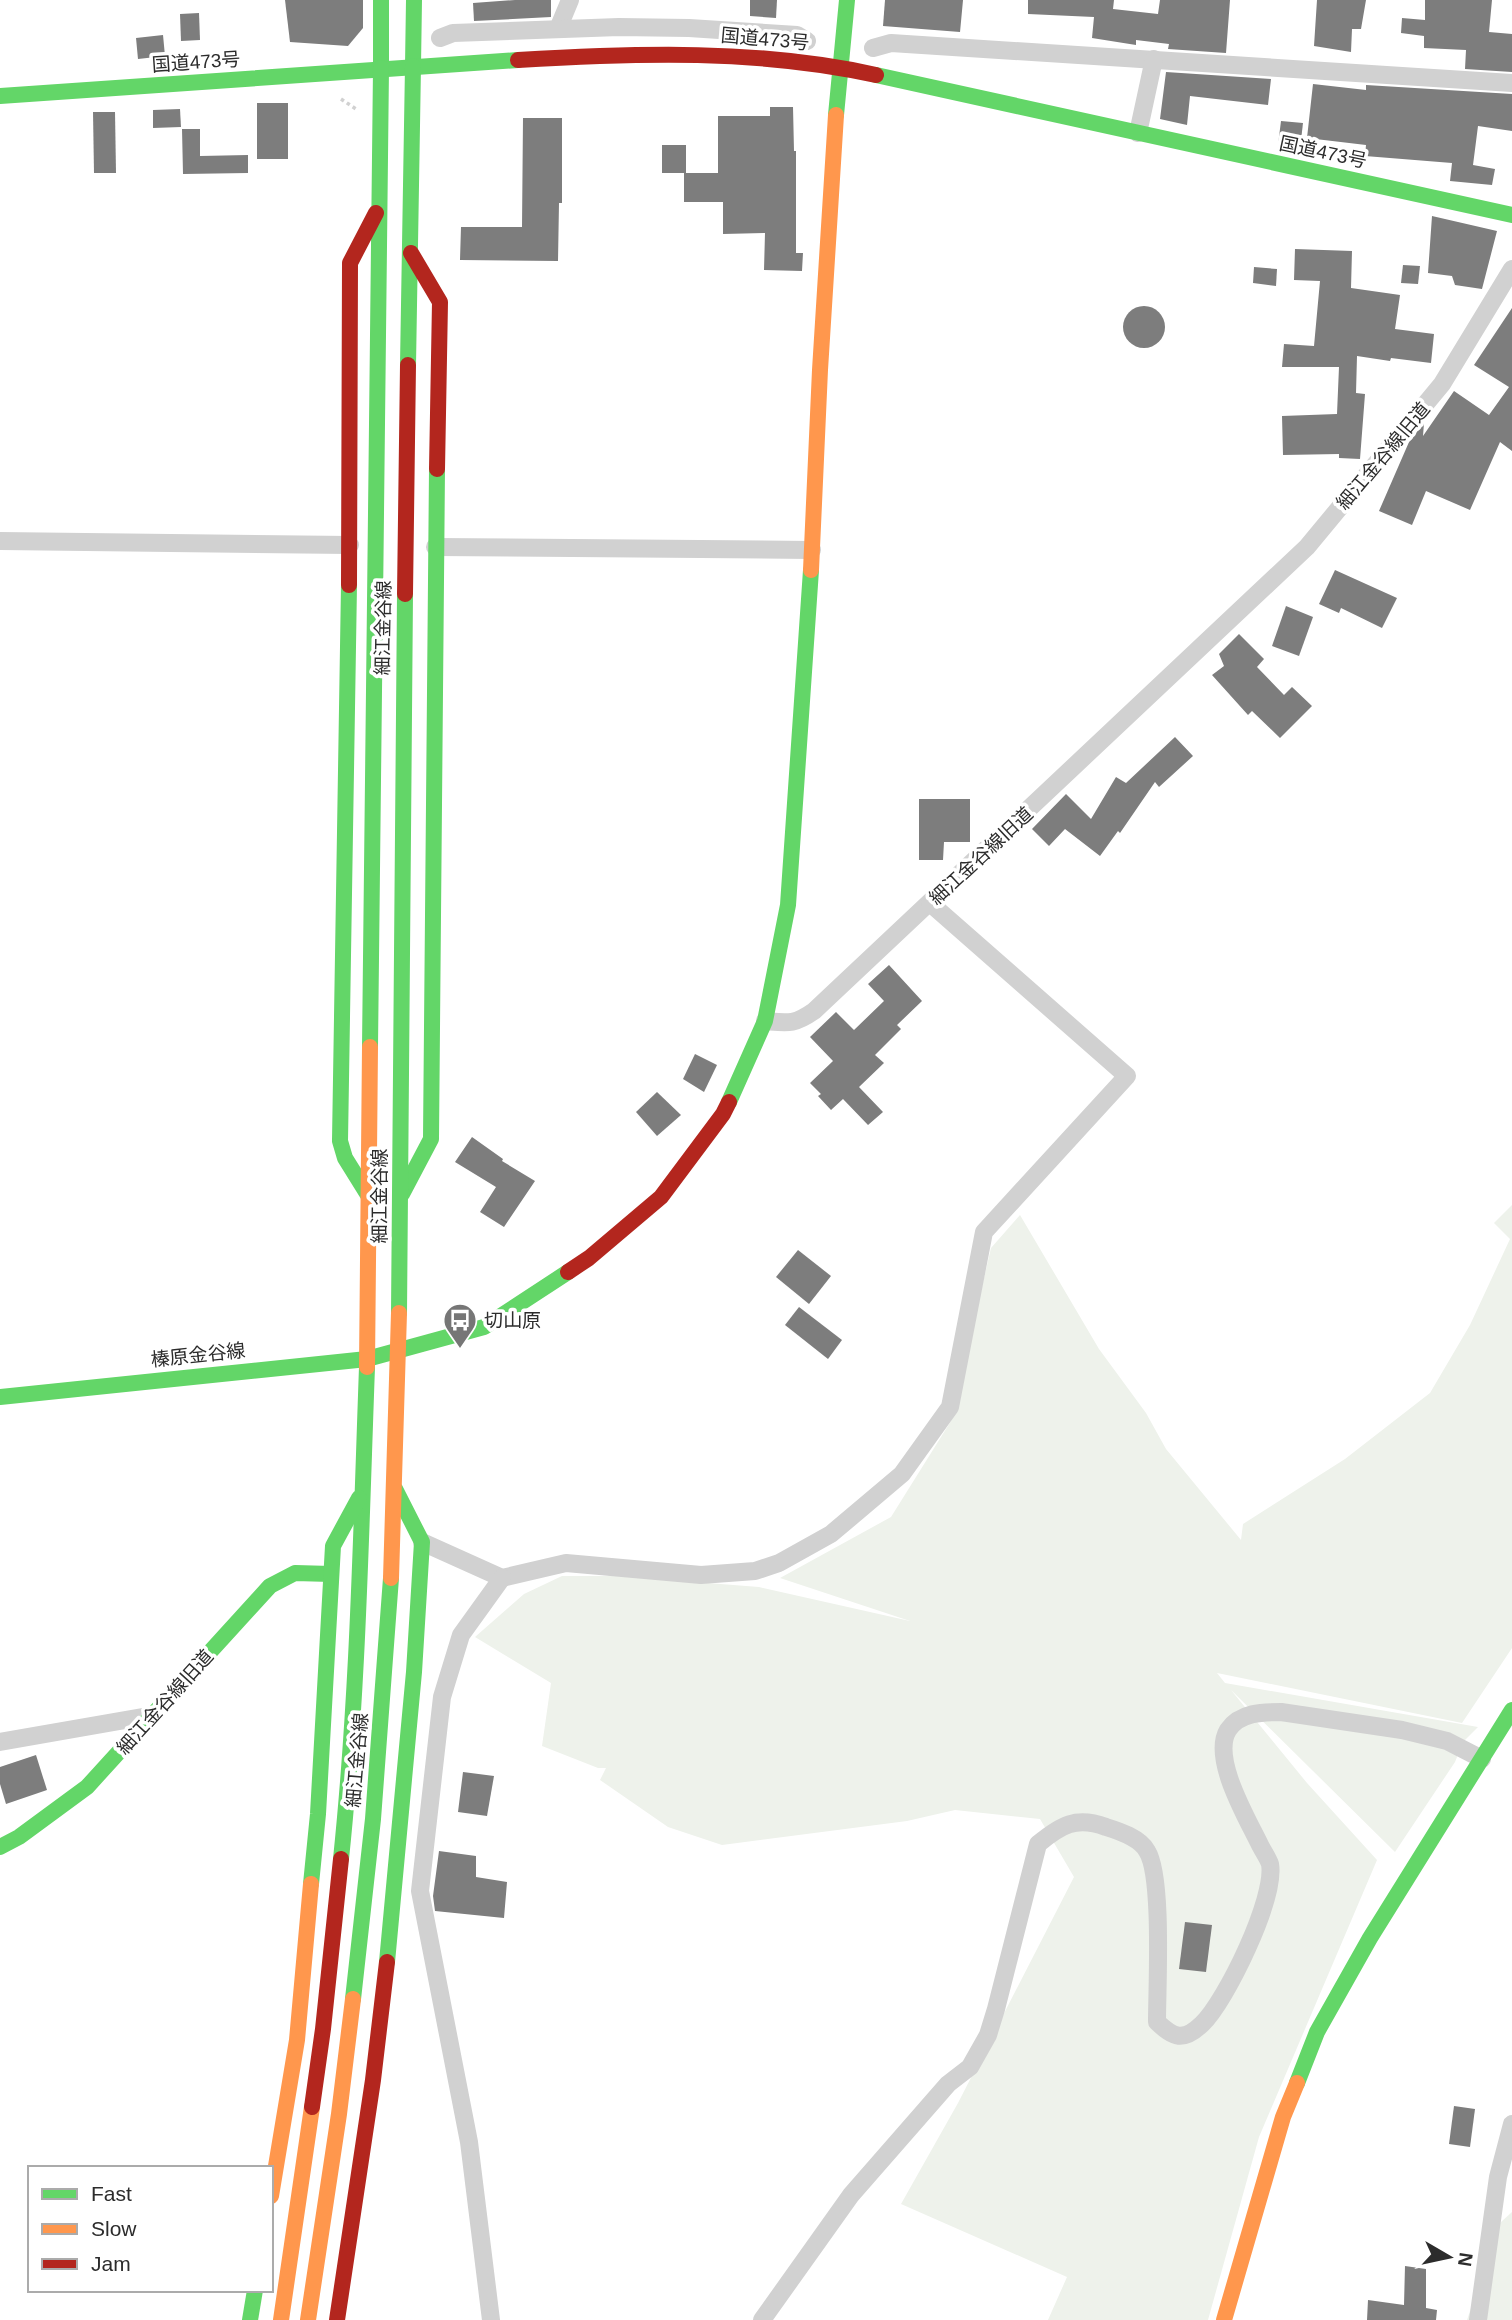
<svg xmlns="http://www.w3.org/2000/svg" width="1512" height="2320" font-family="Helvetica,'Noto Sans JP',sans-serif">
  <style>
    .green { fill: #eef2eb }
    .building { fill: #7d7d7d }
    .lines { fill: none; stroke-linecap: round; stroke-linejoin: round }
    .path { stroke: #d1d1d1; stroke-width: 3.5; stroke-dasharray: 3.5 3.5; stroke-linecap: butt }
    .street { stroke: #d1d1d1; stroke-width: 18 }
    .fast { stroke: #63d668; stroke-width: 16 }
    .slow { stroke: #ff974d; stroke-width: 16 }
    .jam { stroke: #b3261e; stroke-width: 16 }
    .labels { text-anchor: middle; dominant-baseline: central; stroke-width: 7; stroke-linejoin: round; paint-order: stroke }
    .street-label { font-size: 19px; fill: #2c2c2c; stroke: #fff }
    .poi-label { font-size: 19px; fill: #2c2c2c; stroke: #fff; text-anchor: start }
  </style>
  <rect width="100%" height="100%" fill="#fff"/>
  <!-- green -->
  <g class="green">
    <path d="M1512 1205V1648L1462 1723 1217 1673 1225 1683 1478 1727 1463 1742 1455 1762 1395 1852 1231 1690 1307 1783 1377 1860 1259 2137 1208 2320H1048L1067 2277 901 2204 958 2103 1074 1877 1040 1819 955 1810 907 1821 722 1845 668 1827 600 1780 606 1768H598L542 1746 551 1683 475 1637 524 1594 562 1576H618L759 1587 910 1621 780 1578 891 1517 951 1421 991 1248 1020 1215 1099 1349 1146 1413 1166 1449 1241 1540 1243 1524 1345 1459 1430 1393 1470 1325 1510 1239 1494 1223Z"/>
    <path d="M1512 2212V2320H1467L1500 2223Z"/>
  </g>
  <!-- building -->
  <g class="building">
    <path d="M285 0H363V28L348 46 290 42Z"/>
    <path d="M515 0H551V17L474 21 473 3Z"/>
    <path d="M750 0H777L776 18 750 16Z"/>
    <path d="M885 0H963L960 32 883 26Z"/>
    <path d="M1028 0H1114L1113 9 1158 14 1160 0H1230L1226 53 1168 49 1169 44 1136 40V45L1092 38 1094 17 1028 14Z"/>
    <path d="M1317 0H1366L1361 29H1352L1351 52 1314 46Z"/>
    <path d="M1425 0H1492L1489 32 1512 34V72L1465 69 1466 50 1424 48V36L1401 33 1402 18 1425 20Z"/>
    <path d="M199 13 200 40 181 41 180 14Z"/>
    <path d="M163 35 165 56 138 59 136 38Z"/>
    <path d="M1166 72 1271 79 1268 105 1190 96 1187 125 1160 119Z"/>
    <path d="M1313 84 1366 90V85L1512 94V131L1478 126 1473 165 1495 169 1492 185 1450 181 1452 163 1365 156 1366 145 1307 138Z"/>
    <rect x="257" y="103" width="31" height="56"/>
    <path d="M770 107H793L794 151H796V253H803L802 271 764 270 765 233 723 234V202H684V173H662V145H686V173H718V116H770Z"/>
    <path d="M180 109 181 127 153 128V110Z"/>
    <path d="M93 112H115L116 173H94Z"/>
    <path d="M523 118H562V203H559L558 261 460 260 461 227H522Z"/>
    <path d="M1281 121 1303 123 1300 149 1278 145Z"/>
    <path d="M182 129H200V156L248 155V173L183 174Z"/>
    <path d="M1432 216 1497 231 1482 289 1455 285 1452 276 1428 273Z"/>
    <path d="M1295 249 1352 251 1351 288 1400 295 1395 329 1434 334 1431 363 1391 358 1390 361 1357 356 1356 393 1365 394 1360 459 1339 458V454L1283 455 1282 416 1337 414 1339 367H1282L1284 344 1314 346 1320 281 1294 280Z"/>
    <path d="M1403 265 1420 266 1418 284 1401 283Z"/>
    <path d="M1254 267 1277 269 1276 286 1253 283Z"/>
    <circle cx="1144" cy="327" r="21"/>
    <path d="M1512 308V451L1500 442 1470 510 1426 491 1412 525 1379 511 1409 442 1424 423 1423 436 1454 391 1489 415 1509 387 1474 365Z"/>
    <path d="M1335 570 1397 598 1382 628 1341 608 1339 613 1319 604Z"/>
    <path d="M1286 606 1313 617 1299 656 1272 646Z"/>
    <path d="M1239 634 1264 659 1257 667 1284 695 1292 687 1312 706 1280 738 1252 711 1248 715 1212 675 1224 666 1219 654Z"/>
    <path d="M1175 737 1193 756 1159 787 1155 782 1120 833 1118 831 1100 856 1065 829 1049 846 1032 829 1066 794 1091 819 1116 777 1126 783Z"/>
    <path d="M919 799H970V842H944L943 860H919Z"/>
    <path d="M889 965 922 1001 897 1025 901 1029 875 1055 884 1063 859 1087 883 1112 868 1125 843 1099 831 1110 818 1096 821 1094 810 1083 833 1061 810 1037 836 1012 854 1030 884 1001 868 984Z"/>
    <path d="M695 1054 717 1065 704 1092 683 1079Z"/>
    <path d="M657 1092 681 1115 657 1136 636 1112Z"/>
    <path d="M472 1137 503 1159 502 1161 535 1181 504 1227 480 1212 496 1187 455 1162Z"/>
    <path d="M798 1250 831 1276 809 1304 776 1277Z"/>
    <path d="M799 1307 842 1340 828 1359 785 1325Z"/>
    <path d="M36 1755 47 1790 6 1804 0 1784V1767Z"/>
    <path d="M463 1772 494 1776 487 1816 458 1812Z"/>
    <path d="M439 1851 476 1856V1877L507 1882 504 1918 435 1911 433 1896Z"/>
    <path d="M1185 1922 1212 1925 1206 1972 1179 1969Z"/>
    <path d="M1454 2106 1475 2109 1470 2147 1449 2144Z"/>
    <path d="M1405 2266 1426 2269V2308L1437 2310 1436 2320H1367L1368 2300 1404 2305Z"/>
  </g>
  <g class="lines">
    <!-- path -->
    <path class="path" d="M341 99 356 109"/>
    <!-- street -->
    <g class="street">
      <path d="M558 29 570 0"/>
      <path d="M440 38 453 33 619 27 689 28 797 35 807 41"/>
      <path d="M873 48 891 43 1512 83"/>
      <path d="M1138 133 1154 59"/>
      <path d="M0 541 350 545"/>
      <path d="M435 547 812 550"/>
      <path d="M765 1021C788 1023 794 1025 814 1011L1307 547 1442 384 1512 269"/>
      <path d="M422 1542 502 1578 566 1563 701 1575 755 1571 779 1563 831 1534 902 1474 950 1407 984 1232 1127 1076 930 903"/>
      <path d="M0 1742 154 1715"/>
      <path d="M491 2320 469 2142 420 1891 442 1697 461 1635 502 1578"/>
      <path d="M762 2320 851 2195 948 2084 970 2067 988 2035 996 2009 1038 1844C1061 1825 1076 1816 1106 1827 1119 1831 1140 1838 1147 1851 1163 1876 1157 1987 1157 2022 1174 2038 1183 2042 1202 2024 1226 2001 1276 1898 1270 1864 1268 1858 1263 1851 1260 1845 1247 1818 1211 1758 1228 1730 1240 1712 1263 1712 1281 1712L1402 1730 1447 1741 1482 1759"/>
      <path d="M1478 2320 1498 2177 1512 2124"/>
    </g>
    <!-- fast -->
    <g class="fast">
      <path d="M381 0V68"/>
      <path d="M413 66 414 0"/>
      <path d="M876 75 1512 215"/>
      <path d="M0 96 518 60"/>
      <path d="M836 115 847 0"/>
      <path d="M408 365 413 66"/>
      <path d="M349 585 340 1141 345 1158 368 1195"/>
      <path d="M370 1047 381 68"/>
      <path d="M729 1102 765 1021 788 905 811 570"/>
      <path d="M402 1194 431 1139 437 469"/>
      <path d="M399 1313 405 594"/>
      <path d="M0 1397 367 1359 484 1327 568 1272"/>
      <path d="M0 1847 19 1837 87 1787 270 1586 295 1573 331 1574"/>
      <path d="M341 1859C358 1695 361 1531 367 1367"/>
      <path d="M311 1884 318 1814 333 1546 359 1498"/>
      <path d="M387 1962 414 1672 422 1542 395 1489"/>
      <path d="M353 1999 373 1819 391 1578"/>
      <path d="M1297 2083 1317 2032 1370 1938 1512 1710"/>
      <path d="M250 2320 255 2290"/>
    </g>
    <!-- slow -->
    <g class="slow">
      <path d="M811 570 820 370 836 115"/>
      <path d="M367 1367 370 1047"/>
      <path d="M391 1578 399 1313"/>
      <path d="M271 2196 297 2040 311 1884"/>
      <path d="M281 2320 312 2107"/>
      <path d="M308 2320 339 2114 353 1999"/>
      <path d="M1224 2320 1283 2117 1297 2083"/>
    </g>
    <!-- jam -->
    <g class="jam">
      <path d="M518 60C637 53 759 49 876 75"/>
      <path d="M411 253 440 302 437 469"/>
      <path d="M349 585 350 263 376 213"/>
      <path d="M405 594 408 365"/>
      <path d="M568 1272 589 1258 661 1197 723 1114 729 1102"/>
      <path d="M312 2107 323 2029 341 1859"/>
      <path d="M337 2320 373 2080 387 1962"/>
    </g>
  </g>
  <!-- icons -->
  <defs>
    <symbol id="bus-pin" viewBox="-11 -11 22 30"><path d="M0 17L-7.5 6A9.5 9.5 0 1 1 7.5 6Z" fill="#767676" stroke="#fff"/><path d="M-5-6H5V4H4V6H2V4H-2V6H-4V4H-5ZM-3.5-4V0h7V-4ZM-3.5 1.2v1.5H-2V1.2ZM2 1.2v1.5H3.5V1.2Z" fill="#fff"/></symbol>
  </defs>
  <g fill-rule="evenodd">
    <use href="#bus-pin" x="441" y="1301" width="38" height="52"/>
  </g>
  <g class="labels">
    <!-- street labels -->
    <g class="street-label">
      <text transform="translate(765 39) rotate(5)">国道473号</text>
      <text transform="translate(196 62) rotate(-4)">国道473号</text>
      <text transform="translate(1323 152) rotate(12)">国道473号</text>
      <text transform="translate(1383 456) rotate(-50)">細江金谷線旧道</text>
      <text transform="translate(383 628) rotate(-89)">細江金谷線</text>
      <text transform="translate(981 856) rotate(-43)">細江金谷線旧道</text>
      <text transform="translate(379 1196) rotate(-90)">細江金谷線</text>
      <text transform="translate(198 1355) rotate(-6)">榛原金谷線</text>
      <text transform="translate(165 1702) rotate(-48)">細江金谷線旧道</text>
      <text transform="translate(357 1760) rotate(-85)">細江金谷線</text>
    </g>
    <!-- poi labels -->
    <g class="poi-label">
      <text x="484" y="1320">切山原</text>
    </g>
  </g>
  <!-- legend -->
  <rect x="28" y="2166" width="245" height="126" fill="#ffffff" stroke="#ababab" stroke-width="2"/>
  <rect x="42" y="2189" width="35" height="10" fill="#63d668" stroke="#ababab" stroke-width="2"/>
  <text x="91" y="2201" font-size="21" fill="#2c2c2c">Fast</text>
  <rect x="42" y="2224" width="35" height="10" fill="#ff974d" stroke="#ababab" stroke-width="2"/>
  <text x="91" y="2236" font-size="21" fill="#2c2c2c">Slow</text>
  <rect x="42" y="2259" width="35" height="10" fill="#b3261e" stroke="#ababab" stroke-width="2"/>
  <text x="91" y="2271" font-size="21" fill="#2c2c2c">Jam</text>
  <!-- north arrow -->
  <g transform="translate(1449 2257) rotate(99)" stroke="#ffffff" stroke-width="5" paint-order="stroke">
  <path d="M0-5L12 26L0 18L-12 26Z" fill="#2c2c2c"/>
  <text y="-10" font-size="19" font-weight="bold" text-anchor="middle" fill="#2c2c2c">N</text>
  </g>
</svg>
